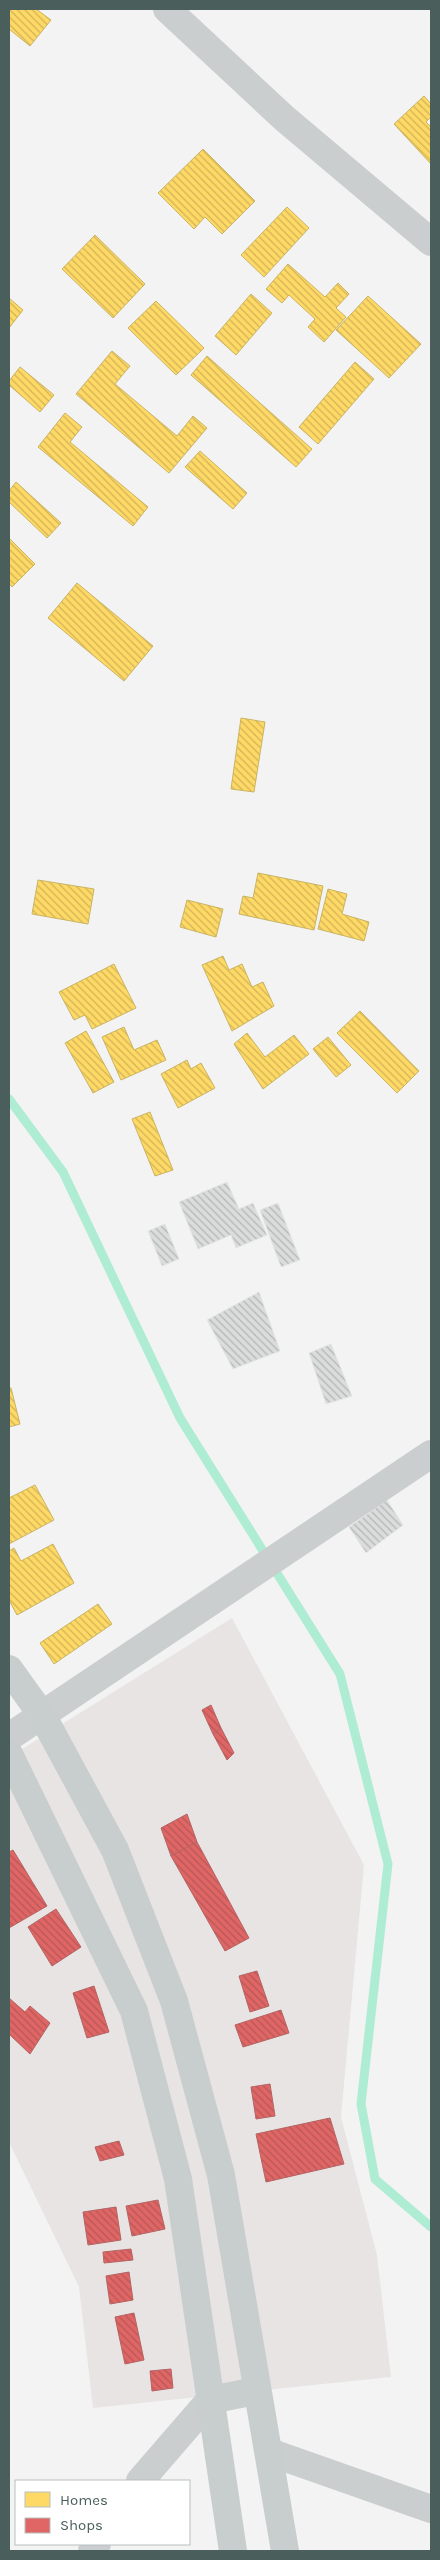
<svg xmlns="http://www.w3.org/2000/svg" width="440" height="2560" font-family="Karla,sans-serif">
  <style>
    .commercial { fill: #e9e4e4 }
    .homes { fill: url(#homes-back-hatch); stroke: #c9b463 }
    .shops { fill: url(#shops-back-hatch); stroke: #b36463 }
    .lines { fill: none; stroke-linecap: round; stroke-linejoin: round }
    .stream { stroke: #afecd4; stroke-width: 9 }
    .building { fill: url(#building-back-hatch); stroke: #e4e5e6 }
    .minor { stroke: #cacece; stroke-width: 28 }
    .major { stroke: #c8cecd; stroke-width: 28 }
  </style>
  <defs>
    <pattern id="homes-back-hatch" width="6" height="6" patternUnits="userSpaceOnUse" patternTransform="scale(1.25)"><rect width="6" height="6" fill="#ffd966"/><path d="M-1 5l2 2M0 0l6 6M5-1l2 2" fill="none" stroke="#d0b357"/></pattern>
    <pattern id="shops-back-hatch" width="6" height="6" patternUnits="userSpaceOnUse" patternTransform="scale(1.25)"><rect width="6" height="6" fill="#e06666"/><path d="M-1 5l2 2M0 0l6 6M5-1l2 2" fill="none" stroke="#b85757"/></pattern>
    <pattern id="building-back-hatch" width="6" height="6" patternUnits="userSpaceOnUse" patternTransform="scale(1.25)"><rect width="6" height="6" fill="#dbdcdc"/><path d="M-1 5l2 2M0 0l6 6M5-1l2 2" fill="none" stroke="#b4b6b6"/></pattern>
  </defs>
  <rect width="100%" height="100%" fill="#f3f3f3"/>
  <!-- commercial -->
  <path class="commercial" d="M232 1618 364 1865 341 2117 377 2255 391 2377 93 2408 79 2287 9 2142V1754L11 1756Z"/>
  <!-- homes -->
  <g class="homes">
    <path d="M9 9H36L51 20 30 46 9 29Z"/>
    <path d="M424 96 431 104V117L426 122 431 127V164L394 124Z"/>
    <path d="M203 149 255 201 222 234 205 217 194 229 158 193Z"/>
    <path d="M287 207 309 228 264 277 241 255Z"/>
    <path d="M95 235 145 284 113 318 62 269Z"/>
    <path d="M288 264 325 297 338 283 349 294 336 308 346 317 324 342 308 327 315 319 289 295 282 303 266 289Z"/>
    <path d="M251 294 272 313 236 355 215 336Z"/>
    <path d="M368 296 421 344 389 378 336 330Z"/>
    <path d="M9 298 23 310 9 328Z"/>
    <path d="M156 301 204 348 176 375 128 328Z"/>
    <path d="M112 351 130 366 115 384 177 436 193 416 207 428 169 473 76 394Z"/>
    <path d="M207 356 312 449 296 467 191 375Z"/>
    <path d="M355 362 374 379 318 444 299 427Z"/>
    <path d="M20 367 54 395 40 412 9 385V381Z"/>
    <path d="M65 413 82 427 70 442 148 507 133 526 38 447Z"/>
    <path d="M200 451 247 493 233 509 185 467Z"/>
    <path d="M16 482 61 523 47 538 9 502V491Z"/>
    <path d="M9 538 35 564 12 587 9 583Z"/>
    <path d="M77 583 153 646 124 681 48 618Z"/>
    <path d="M241 718 265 722 254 792 231 789Z"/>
    <path d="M258 873 323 886 314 930 239 914 243 896 253 898Z"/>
    <path d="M38 880 94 889 88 924 32 914Z"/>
    <path d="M328 889 347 894 342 914 369 922 364 941 318 929Z"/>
    <path d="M187 900 223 909 216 937 180 927Z"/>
    <path d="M223 956 229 970 242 964 252 987 263 982 274 1006 232 1031 202 965Z"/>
    <path d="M114 964 136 1008 92 1029 85 1015 74 1020 59 992Z"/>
    <path d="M360 1011 419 1071 397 1093 337 1033Z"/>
    <path d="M124 1027 134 1050 157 1040 166 1060 121 1080 102 1037Z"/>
    <path d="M86 1031 114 1082 93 1093 65 1043Z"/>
    <path d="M247 1033 265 1057 294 1035 309 1054 263 1089 234 1044Z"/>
    <path d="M328 1037 351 1065 336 1077 313 1049Z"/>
    <path d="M187 1060 191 1069 201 1063 215 1088 178 1108 161 1074Z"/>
    <path d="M150 1112 173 1170 155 1176 132 1119Z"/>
    <path d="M9 1388H11L20 1424 9 1427Z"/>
    <path d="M35 1485 54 1520 9 1544V1498Z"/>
    <path d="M53 1544 74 1583 17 1615 9 1600V1551L14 1548 21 1561Z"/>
    <path d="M98 1604 112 1624 54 1664 40 1643Z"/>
  </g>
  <!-- shops -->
  <g class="shops">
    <path d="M211 1705 221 1728 213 1734 202 1710Z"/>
    <path d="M221 1728 234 1753 227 1760 213 1734Z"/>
    <path d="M187 1814 197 1842 171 1856 161 1828Z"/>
    <path d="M197 1842 249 1938 225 1951 171 1856Z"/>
    <path d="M13 1850 47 1906 9 1928V1852Z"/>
    <path d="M56 1909 81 1947 52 1966 28 1927Z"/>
    <path d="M257 1971 269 2006 250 2012 239 1976Z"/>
    <path d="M94 1986 109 2032 87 2038 73 1993Z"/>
    <path d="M9 1998 25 2012 30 2006 50 2023 30 2054 9 2034Z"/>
    <path d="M281 2010 289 2033 243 2047 235 2025Z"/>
    <path d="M270 2084 275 2116 256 2119 251 2087Z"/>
    <path d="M330 2118 344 2164 266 2182 256 2134Z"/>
    <path d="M119 2141 124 2155 100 2161 95 2147Z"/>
    <path d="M158 2200 165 2229 132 2236 126 2206Z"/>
    <path d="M116 2207 121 2240 88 2245 83 2212Z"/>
    <path d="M131 2249 133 2260 104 2263 103 2252Z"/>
    <path d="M129 2272 133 2300 110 2304 106 2276Z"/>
    <path d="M134 2313 144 2360 125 2364 115 2317Z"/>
    <path d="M171 2369 173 2388 152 2391 150 2371Z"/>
  </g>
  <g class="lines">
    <!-- stream -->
    <path class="stream" d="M9 1099 63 1172 180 1418 340 1674 388 1864 361 2104 375 2179 431 2227"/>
  </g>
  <!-- building -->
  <g class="building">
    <path d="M227 1182 239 1209 253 1203 267 1235 236 1248 231 1235 198 1249 179 1202Z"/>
    <path d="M278 1203 300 1260 281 1267 260 1210Z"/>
    <path d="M165 1224 179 1259 162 1266 148 1231Z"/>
    <path d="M259 1292 280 1351 233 1369 207 1320Z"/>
    <path d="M331 1344 352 1396 326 1404 309 1353Z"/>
    <path d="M387 1500 403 1525 366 1553 349 1527Z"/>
  </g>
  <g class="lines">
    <!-- minor -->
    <g class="minor">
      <path d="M167 9 284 118 431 242"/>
      <path d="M9 1737 431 1454"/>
      <path d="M269 2452 431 2509"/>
      <path d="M140 2481 210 2400"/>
      <path d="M92 2551 97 2544"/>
    </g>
    <!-- major -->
    <g class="major">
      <path d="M9 1669 42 1715 115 1850 174 2001 221 2175 285 2551"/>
      <path d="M9 1754 134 2011 178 2179 233 2551"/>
      <path d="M210 2400 256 2391"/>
    </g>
  </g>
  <!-- border -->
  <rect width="440" height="2560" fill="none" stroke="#4a5f5c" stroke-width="20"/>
  <!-- legend -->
  <rect x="15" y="2480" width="175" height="65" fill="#ffffff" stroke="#b7bfbe"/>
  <rect x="25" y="2492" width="25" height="15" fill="#ffd966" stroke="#b7bfbe"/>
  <text x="60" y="2505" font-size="15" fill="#4a5f5c">Homes</text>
  <rect x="25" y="2518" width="25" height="15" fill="#e06666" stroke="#b7bfbe"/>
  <text x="60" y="2530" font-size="15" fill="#4a5f5c">Shops</text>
</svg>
